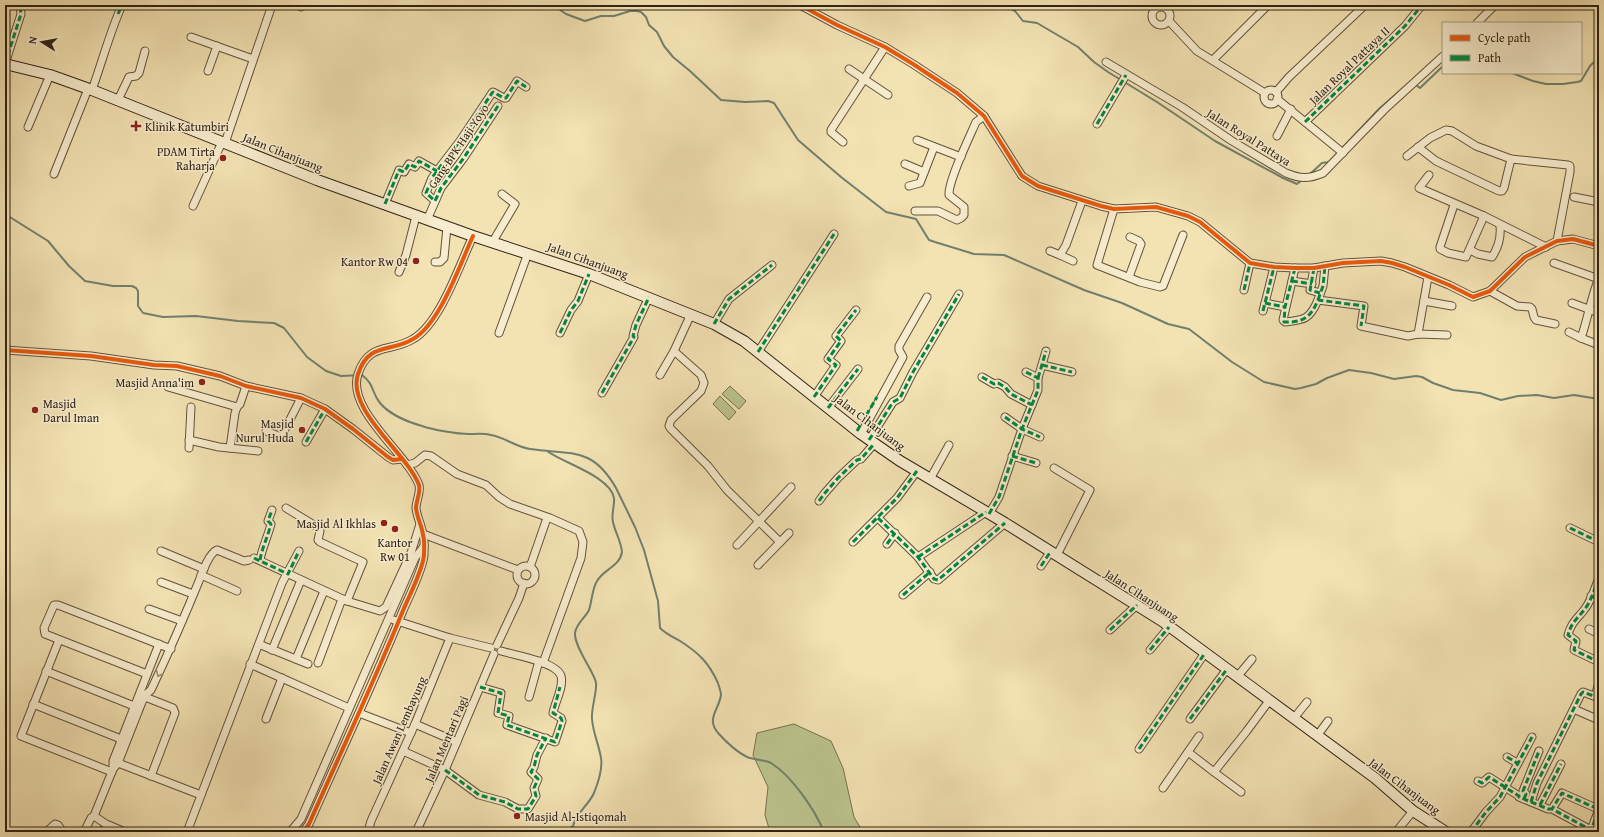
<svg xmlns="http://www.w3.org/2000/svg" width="1604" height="837" font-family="'Gentium Book Plus',serif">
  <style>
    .green { fill: #bbc38c; stroke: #767251 }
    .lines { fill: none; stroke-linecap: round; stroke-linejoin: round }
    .stream { stroke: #70806f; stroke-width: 2 }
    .street-casing { stroke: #61523d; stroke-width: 9 }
    .secondary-casing { stroke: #302216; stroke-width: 12 }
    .street { stroke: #f7eccd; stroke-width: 7 }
    .secondary { stroke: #f7eccd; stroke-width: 10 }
    .quiet { stroke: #00873e; stroke-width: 3; stroke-dasharray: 6 3; stroke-linecap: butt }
    .cycleway-casing { stroke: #f7eccd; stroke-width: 6 }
    .cycleway { stroke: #e8590c; stroke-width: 4 }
    .oneway { stroke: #9d917b }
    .poi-dot { fill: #8f2418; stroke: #f7eccd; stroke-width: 1.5 }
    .labels { text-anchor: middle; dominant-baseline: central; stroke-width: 3; stroke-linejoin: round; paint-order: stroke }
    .street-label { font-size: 12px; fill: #302216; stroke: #f7eccd }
    .poi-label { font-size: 12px; fill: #302216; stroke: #f7eccd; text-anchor: end }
  </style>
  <rect width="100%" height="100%" fill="#f3e2b2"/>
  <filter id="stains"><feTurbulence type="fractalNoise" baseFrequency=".005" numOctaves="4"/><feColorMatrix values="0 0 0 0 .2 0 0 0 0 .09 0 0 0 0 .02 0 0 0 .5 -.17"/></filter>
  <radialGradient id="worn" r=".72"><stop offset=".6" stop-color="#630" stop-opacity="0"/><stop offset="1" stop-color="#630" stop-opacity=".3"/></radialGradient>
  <!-- green -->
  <g class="green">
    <path d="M730 386 746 401 739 409 722 394Z"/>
    <path d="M720 396 736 412 729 420 713 404Z"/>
    <path d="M794 724 831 741 843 768 854 817 863 832H770L765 815 768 787 753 755 757 733Z"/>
  </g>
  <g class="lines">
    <!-- stream -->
    <g class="stream">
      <path d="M553 5 566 14 585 21 601 16H614L630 11H637L641 12 646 17 649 25 657 32 664 46 673 57 690 71 721 100 745 102 768 101 774 103 798 140 841 177 886 212 916 219 929 240 935 242 974 254 1004 255 1084 290 1122 303 1168 324 1189 329 1232 362 1264 382 1295 389 1301 388 1316 384 1327 378 1349 370 1371 373 1394 379 1416 376 1422 377 1433 383 1453 390 1480 393 1501 400 1518 396 1537 395 1554 398 1574 395 1599 399"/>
      <path d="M1004 5 1015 11 1023 21 1037 23 1078 47 1094 62 1108 72 1157 102 1215 141 1283 178 1297 184 1302 180"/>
      <path d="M1512 73 1533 81 1546 84H1563L1577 82 1581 81 1590 66 1599 57"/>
      <path d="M1416 85 1420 88 1443 66"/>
      <path d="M1309 175 1322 163 1329 162 1379 109 1403 88"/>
      <path d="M5 214 48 241 69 266 85 281 113 286H132L136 288 138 291V306L143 313 163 317 196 316 238 321 274 323 284 328 307 357 326 371 341 376 362 375C375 385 371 392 380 403 389 414 408 422 422 426 433 430 458 434 469 434 476 434 484 433 491 435 504 437 516 447 530 449 571 455 592 446 616 488L635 527 644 550 658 601 660 628C666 634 673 637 680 641 699 653 709 663 718 683 719 687 721 691 721 695 719 710 705 719 719 734 726 742 740 755 750 758 757 760 765 760 771 763 792 776 815 810 824 832"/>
      <path d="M547 451C563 463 610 476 614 498 615 504 611 514 613 522 615 532 621 541 622 552 620 566 604 569 597 581 592 589 592 601 589 610 585 618 576 624 575 633 574 644 588 664 593 675 594 677 596 681 596 683 597 693 591 708 592 719 593 733 599 745 601 758 603 769 598 783 594 793 588 806 576 813 573 826L564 832"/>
    </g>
    <defs>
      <g id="street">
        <path d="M300 5 301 7"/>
        <path d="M800 5 837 25 885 47 913 64 957 93 984 116 1022 176 1038 186 1101 206 1114 209 1156 207 1188 216 1200 222 1250 263 1274 267 1295 268H1314L1343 263 1381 261 1392 263 1405 267 1449 285 1473 297 1490 291 1525 257 1557 241 1573 239 1599 246"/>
        <circle cx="1161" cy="16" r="9"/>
        <path d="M1169 21 1197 51 1265 93"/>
        <path d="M1477 23 1495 5"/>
        <path d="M191 37 253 59"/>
        <path d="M1213 60 1268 5"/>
        <path d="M1106 62 1182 107 1232 141 1286 173C1300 179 1309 179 1323 173L1384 110 1443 56"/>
        <path d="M5 64 21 14 20 5"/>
        <path d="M849 69 888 95"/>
        <path d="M208 71 217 46"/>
        <path d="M92 90C102 62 110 32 122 5"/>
        <circle cx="1271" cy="97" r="7"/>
        <path d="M1276 92 1289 77 1365 5"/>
        <path d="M1277 99 1343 153"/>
        <path d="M118 100 129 77 136 76 139 73 145 51"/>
        <path d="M1305 122 1405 26 1422 5"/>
        <path d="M1097 124 1126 75"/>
        <path d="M28 127 50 75"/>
        <path d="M1277 136 1291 109"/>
        <path d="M917 140 961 157"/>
        <path d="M843 142 831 132V130L885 47"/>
        <path d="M225 143 272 5"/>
        <path d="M1418 147 1436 161 1499 191H1502L1504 188 1511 159"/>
        <path d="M1407 156 1430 138 1446 130 1452 131 1476 146 1511 159 1568 165 1570 166V172L1557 241"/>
        <path d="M905 164 924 172"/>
        <path d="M54 174 88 89"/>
        <path d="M1429 175 1419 188 1484 216 1546 247"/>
        <path d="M909 186 920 183 934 147"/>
        <path d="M1574 197 1599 202"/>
        <path d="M435 201 426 193 432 178 437 171 460 141 492 93 493 92 504 98H506L517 81 526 87"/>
        <path d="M385 204 399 170 404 172 409 164 415 167 419 161 437 171"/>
        <path d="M1454 205 1440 247V249L1448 253 1466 257 1484 216"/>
        <path d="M193 206 222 142"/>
        <path d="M1114 209 1097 265 1140 282 1160 287 1163 286 1183 235"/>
        <path d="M915 211H938L957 220 961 218 964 215V207L949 195C948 181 970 136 976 122L984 116"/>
        <path d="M427 220 441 188 463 159 498 106"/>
        <path d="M492 243 515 204 502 194"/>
        <path d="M1470 250 1478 254 1492 257C1498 248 1501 236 1500 226"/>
        <path d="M1050 251 1060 255"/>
        <path d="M1073 261 1060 255 1066 245 1082 201"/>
        <path d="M435 262H440L444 258 447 227"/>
        <path d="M1554 263 1599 279"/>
        <path d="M1295 268 1283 320 1285 322C1305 320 1310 319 1318 300L1364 306 1361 326 1408 336 1418 334 1447 335"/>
        <path d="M1314 268 1310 290 1320 293"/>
        <path d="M399 272 406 255 416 216"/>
        <path d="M1129 277 1141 244 1139 241 1130 237"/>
        <path d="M1599 278C1591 297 1588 318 1581 338L1599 345"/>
        <path d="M1292 281 1312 284"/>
        <path d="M1244 290 1250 263"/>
        <path d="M1490 291 1517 306 1530 307 1532 309 1534 317 1536 320 1555 324"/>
        <path d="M1318 300 1323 286 1325 266"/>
        <path d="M1424 301 1452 306"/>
        <path d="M1265 303 1285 307"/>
        <path d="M1572 303 1599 313"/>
        <path d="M1263 311 1274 267"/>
        <path d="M714 324 729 299 772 265"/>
        <path d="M1569 332 1581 338"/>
        <path d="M499 333 528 253"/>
        <path d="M560 333 571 310 578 301 589 274"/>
        <path d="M1418 334 1428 277"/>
        <path d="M5 350 91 356 154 365 177 366 220 376 246 386 301 398 325 409 353 429 388 457 393 460 402 459"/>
        <path d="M674 351 701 375 704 383 701 391 671 420 669 426 671 429 708 466 727 490 780 542"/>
        <path d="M758 352 834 234"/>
        <path d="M1042 365 1072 372"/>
        <path d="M660 375 674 351 691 314"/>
        <path d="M982 377 994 384 998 383 1005 387 1011 394 1032 405"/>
        <path d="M1038 378 1046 351"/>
        <path d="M168 387 237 407"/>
        <path d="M602 393 634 337 633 336 636 325 649 297"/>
        <path d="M814 397 836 365 828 359 841 341 836 336 856 310"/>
        <path d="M828 408 858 369"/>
        <path d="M1005 417 1022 429 1040 437"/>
        <path d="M266 431 281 437 301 398"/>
        <path d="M861 434 903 357 899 350V346L927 297"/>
        <path d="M189 440 219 447 258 451"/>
        <path d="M869 440 893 402 900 398 913 372 959 294"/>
        <path d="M306 442 325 409"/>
        <path d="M189 448 191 407"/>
        <path d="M230 448 235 413 237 407 240 404 246 386"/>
        <path d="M1012 456 1036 463"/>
        <path d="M407 465 415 463 425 455 431 456 457 474 486 485 499 497 510 504 550 518 579 531 583 542 581 558 543 663"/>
        <path d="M1054 468 1090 490 1057 555"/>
        <path d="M930 479 949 445"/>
        <path d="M819 501 824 494 838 478 857 460 861 459 874 444"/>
        <path d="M286 508 319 528 320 531 318 540 320 542 363 562 347 601"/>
        <path d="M989 514 999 497 1022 429 1038 390V378L1026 372"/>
        <path d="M878 518 918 557 934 579 938 580 1005 523"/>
        <path d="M1570 528 1599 542"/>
        <path d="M423 534 518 570"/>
        <path d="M853 542 897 498 917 471"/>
        <path d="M887 544 895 533"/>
        <path d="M737 545 791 487"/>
        <path d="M161 551 204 569"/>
        <path d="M918 557 986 512"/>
        <path d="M254 558 347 601 380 611 386 607 411 553 420 524"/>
        <path d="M260 560C262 548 268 536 271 524L268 521 272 510"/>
        <path d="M758 565 789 533"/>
        <path d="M1041 566 1051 551"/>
        <circle cx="526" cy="575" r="9"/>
        <path d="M530 567 547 518"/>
        <path d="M201 575 237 591"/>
        <path d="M1599 578C1595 587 1591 602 1584 610 1577 619 1571 623 1568 635L1576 641 1574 650 1599 662"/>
        <path d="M161 582 193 594"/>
        <path d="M903 595 930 572"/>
        <path d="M1591 596 1599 600"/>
        <path d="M149 609 182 621"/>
        <path d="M394 620 450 638 491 648"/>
        <path d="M1589 629 1599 634"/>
        <path d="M1110 630 1137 605"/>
        <path d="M59 640 21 736 112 772"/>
        <path d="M261 645 308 664"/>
        <path d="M497 645 519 598 524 583"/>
        <path d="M272 650 301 580"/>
        <path d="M1150 650 1169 627"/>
        <path d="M296 659 324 591"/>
        <path d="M318 663 342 599"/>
        <path d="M250 664 349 708"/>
        <path d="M46 671 134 706"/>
        <path d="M147 674 45 634 44 628 54 605H58L171 649"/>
        <path d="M1237 677 1252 659"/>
        <path d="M480 687 501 693 498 713 509 716 507 725 555 742 562 721 561 718 553 713C555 702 564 687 561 676 557 662 514 655 501 651"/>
        <path d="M140 695 173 708 175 713 151 776"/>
        <path d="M1595 696 1599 683"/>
        <path d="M529 697 539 661"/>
        <path d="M33 704 121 739"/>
        <path d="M1576 710 1599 720"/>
        <path d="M359 713 411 733"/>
        <path d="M1294 718 1307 702"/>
        <path d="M266 719 282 678"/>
        <path d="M1190 719 1227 669"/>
        <path d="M415 724 457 742"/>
        <path d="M1317 736 1328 721"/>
        <path d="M1139 749 1205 653"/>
        <path d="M403 751 445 770 479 795 505 802 518 809H528L536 796 534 788 538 779 531 772 534 767 537 755 546 738"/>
        <path d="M1188 752 1214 772 1246 732 1269 701"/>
        <path d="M1507 757 1517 763"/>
        <path d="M118 763 201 795"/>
        <path d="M113 769V761L159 644"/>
        <path d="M1214 772 1241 792"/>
        <path d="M1478 781 1482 783 1489 777 1519 796V797L1548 809H1552L1591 830 1598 812V809L1562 793 1552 809"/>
        <path d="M1163 788 1199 736"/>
        <path d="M1524 799 1526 794 1523 791 1539 751"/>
        <path d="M1531 802 1537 783 1581 694 1583 692 1599 698"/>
        <path d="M1540 805 1561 764"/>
        <path d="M94 816 113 769 118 763 142 702 145 695 151 690C168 654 184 618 199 581 202 573 209 553 217 550L244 561 249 560"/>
        <path d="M46 832 55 824 58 825 63 832"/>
        <path d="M86 832V828L91 818 94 816 106 824 125 832"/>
        <path d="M102 832 103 830 108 832"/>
        <path d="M187 832 282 583 299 551"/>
        <path d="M290 832 301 819 415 558 424 546"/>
        <path d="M303 832 309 824C340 754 373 684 402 613 408 598 423 570 424 555 424 549 425 541 423 535 422 526 417 518 416 508 416 501 421 492 419 485 407 453 346 410 358 374 369 341 391 353 413 339 440 324 460 264 473 236"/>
        <path d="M368 832 371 821 415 724 450 638"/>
        <path d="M416 832 445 770 494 654"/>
        <path d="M1396 832 1413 811"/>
        <path d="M1471 832 1486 812 1500 797 1532 737"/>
      </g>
      <path id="secondary" d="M5 64 50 75 92 90 317 180 473 236 589 274 714 324 744 341 861 434 900 461 1005 523 1162 621 1375 778 1413 811 1446 832"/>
    </defs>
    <!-- street casing -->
    <use href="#street" class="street-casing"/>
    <!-- secondary casing -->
    <use href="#secondary" class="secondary-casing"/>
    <!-- street -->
    <use href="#street" class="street"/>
    <!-- secondary -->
    <use href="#secondary" class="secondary"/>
    <!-- quiet -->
    <g class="quiet">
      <path d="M118 14 122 5"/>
      <path d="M5 64 21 14 20 5"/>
      <path d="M498 106 463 159 441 188 435 201 426 193 432 178 437 171 460 141 492 93 493 92 504 98H506L517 81 526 87"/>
      <path d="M1305 122 1405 26 1422 5"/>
      <path d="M1097 124 1126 75"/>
      <path d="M385 204 399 170 404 172 409 164 415 167 419 161 437 171"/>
      <path d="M1295 268 1285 307 1284 322C1303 323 1311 317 1318 300L1364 306 1361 326"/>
      <path d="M1314 268 1310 290 1320 293"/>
      <path d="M1292 281 1312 284"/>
      <path d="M1244 290 1250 263"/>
      <path d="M1318 300 1323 286 1325 266"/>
      <path d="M1265 303 1285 307"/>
      <path d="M1263 311 1274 267"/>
      <path d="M714 324 729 299 772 265"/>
      <path d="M560 333 571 310 578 301 589 274"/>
      <path d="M758 352 834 234"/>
      <path d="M1042 365 1072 372"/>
      <path d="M982 377 994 384 998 383 1005 387 1011 394 1032 405"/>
      <path d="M1038 378 1046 351"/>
      <path d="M602 393 634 337 633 336 636 325 649 297"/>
      <path d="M814 397 836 365 828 359 841 341 836 336 856 310"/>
      <path d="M828 408 858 369"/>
      <path d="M1005 417 1022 429 1040 437"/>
      <path d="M857 431 877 397"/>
      <path d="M869 440 893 402 900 398 913 372 959 294"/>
      <path d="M306 442 325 409"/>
      <path d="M1012 456 1036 463"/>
      <path d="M819 501 824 494 838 478 857 460 861 459 874 444"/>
      <path d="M989 514 999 497 1022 429 1038 390V378L1026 372"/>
      <path d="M878 518 918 557 934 579 938 580 1005 523"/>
      <path d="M1570 528 1599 542"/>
      <path d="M853 542 897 498 917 471"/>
      <path d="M887 544 895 533"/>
      <path d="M918 557 986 512"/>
      <path d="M254 558 288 574 299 551"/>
      <path d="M260 560C262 548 268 536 271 524L268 521 272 510"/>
      <path d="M1041 566 1051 551"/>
      <path d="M1599 578C1595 587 1591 602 1584 610 1577 619 1571 623 1568 635L1576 641 1574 650 1599 662"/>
      <path d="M903 595 930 572"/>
      <path d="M1591 596 1599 600"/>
      <path d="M1110 630 1137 605"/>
      <path d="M1150 650 1169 627"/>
      <path d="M480 687 501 693 498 713 509 716 507 725 555 742 562 721 561 718 553 713 560 687"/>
      <path d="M1595 696 1599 683"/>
      <path d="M1190 719 1227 669"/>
      <path d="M1139 749 1205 653"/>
      <path d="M1507 757 1517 763"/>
      <path d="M445 770 479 795 505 802 518 809H528L536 796 534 788 538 779 531 772 534 767 537 755 546 738"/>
      <path d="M1478 781 1482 783 1489 777 1519 796V797L1548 809H1552L1591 830 1598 812V809L1562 793 1552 809"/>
      <path d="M1524 799 1526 794 1523 791 1539 751"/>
      <path d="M1531 802 1537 783 1581 694 1583 692 1599 698"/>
      <path d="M1540 805 1561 764"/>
      <path d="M1471 832 1486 812 1500 797 1532 737"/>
    </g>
    <defs>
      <g id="cycleway">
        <path d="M800 5 837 25 885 47 913 64 957 93 984 116 1022 176 1038 186 1101 206 1114 209 1156 207 1188 216 1200 222 1250 263 1274 267 1295 268H1314L1343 263 1381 261 1392 263 1405 267 1449 285 1473 297 1490 291 1525 257 1557 241 1573 239 1599 246"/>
        <path d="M5 350 91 356 154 365 177 366 220 376 246 386 301 398 325 409 353 429 388 457 393 460 402 459"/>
        <path d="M303 832 309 824C340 754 373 684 402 613 408 598 423 570 424 555 424 549 425 541 423 535 422 526 417 518 416 508 416 501 421 492 419 485 407 453 346 410 358 374 369 341 391 353 413 339 440 324 460 264 473 236"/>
      </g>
    </defs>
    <!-- cycleway casing -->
    <use href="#cycleway" class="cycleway-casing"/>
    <!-- cycleway -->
    <use href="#cycleway" class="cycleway"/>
  </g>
  <!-- one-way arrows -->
  <defs><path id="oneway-chevron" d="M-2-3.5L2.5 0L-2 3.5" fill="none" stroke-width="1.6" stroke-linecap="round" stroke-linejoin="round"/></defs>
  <use class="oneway" href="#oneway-chevron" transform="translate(159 674) rotate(115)"/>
  <!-- markers -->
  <g class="poi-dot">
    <path d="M134 120h4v4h4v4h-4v4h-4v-4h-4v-4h4z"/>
    <circle cx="223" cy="158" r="4"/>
    <circle cx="416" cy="261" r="4"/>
    <circle cx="202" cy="382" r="4"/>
    <circle cx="35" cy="410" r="4"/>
    <circle cx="302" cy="430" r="4"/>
    <circle cx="384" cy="523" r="4"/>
    <circle cx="395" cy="529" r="4"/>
    <circle cx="517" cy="816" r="4"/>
  </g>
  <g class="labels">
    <!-- street labels -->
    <g class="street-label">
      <text transform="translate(1349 65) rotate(-44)">Jalan Royal Pattaya II</text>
      <text transform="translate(1249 137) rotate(32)">Jalan Royal Pattaya</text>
      <text transform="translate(458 146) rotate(-56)">Gang BPK Haji Yoyo</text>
      <text transform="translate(283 152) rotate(22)">Jalan Cihanjuang</text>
      <text transform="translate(588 260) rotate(20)">Jalan Cihanjuang</text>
      <text transform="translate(870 422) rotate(37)">Jalan Cihanjuang</text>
      <text transform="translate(1142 595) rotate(33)">Jalan Cihanjuang</text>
      <text transform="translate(399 730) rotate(-66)">Jalan Awan Lembayung</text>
      <text transform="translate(446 739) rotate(-67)">Jalan Mentari Pagi</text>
      <text transform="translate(1405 786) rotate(37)">Jalan Cihanjuang</text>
    </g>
    <!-- poi labels -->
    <g class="poi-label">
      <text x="145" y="126" text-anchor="start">Klinik Katumbiri</text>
      <text x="215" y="151">PDAM Tirta<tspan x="215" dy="14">Raharja</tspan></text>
      <text x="408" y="261">Kantor Rw 04</text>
      <text x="194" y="382">Masjid Anna'im</text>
      <text x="43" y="403" text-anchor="start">Masjid<tspan x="43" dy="14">Darul Iman</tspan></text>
      <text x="294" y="423">Masjid<tspan x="294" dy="14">Nurul Huda</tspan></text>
      <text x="376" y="523">Masjid Al Ikhlas</text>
      <text x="395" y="542" text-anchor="middle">Kantor<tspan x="395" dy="14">Rw 01</tspan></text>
      <text x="525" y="816" text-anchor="start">Masjid Al-Istiqomah</text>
    </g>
  </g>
  <!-- margin -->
  <rect width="1604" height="837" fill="none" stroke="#f3e2b2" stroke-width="20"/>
  <rect x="6" y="6" width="1592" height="825" fill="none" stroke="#302216" stroke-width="2"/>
  <rect x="10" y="10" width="1584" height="817" fill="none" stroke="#302216"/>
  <!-- legend -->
  <rect x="1442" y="22" width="140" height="52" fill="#f7eccd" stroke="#a79b84"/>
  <rect x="1450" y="35" width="20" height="6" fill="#e8590c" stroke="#a79b84"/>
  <text x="1478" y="42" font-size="12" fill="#302216">Cycle path</text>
  <rect x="1450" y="55" width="20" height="6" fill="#00873e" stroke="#a79b84"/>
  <text x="1478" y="62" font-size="12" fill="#302216">Path</text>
  <!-- north arrow -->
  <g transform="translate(42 42) rotate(281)" stroke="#f7eccd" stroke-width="3" paint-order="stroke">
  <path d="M0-3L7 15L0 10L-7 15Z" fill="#302216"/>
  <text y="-6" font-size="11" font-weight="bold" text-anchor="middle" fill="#302216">N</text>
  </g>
  <rect width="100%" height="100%" filter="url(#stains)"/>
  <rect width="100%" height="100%" fill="url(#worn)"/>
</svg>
